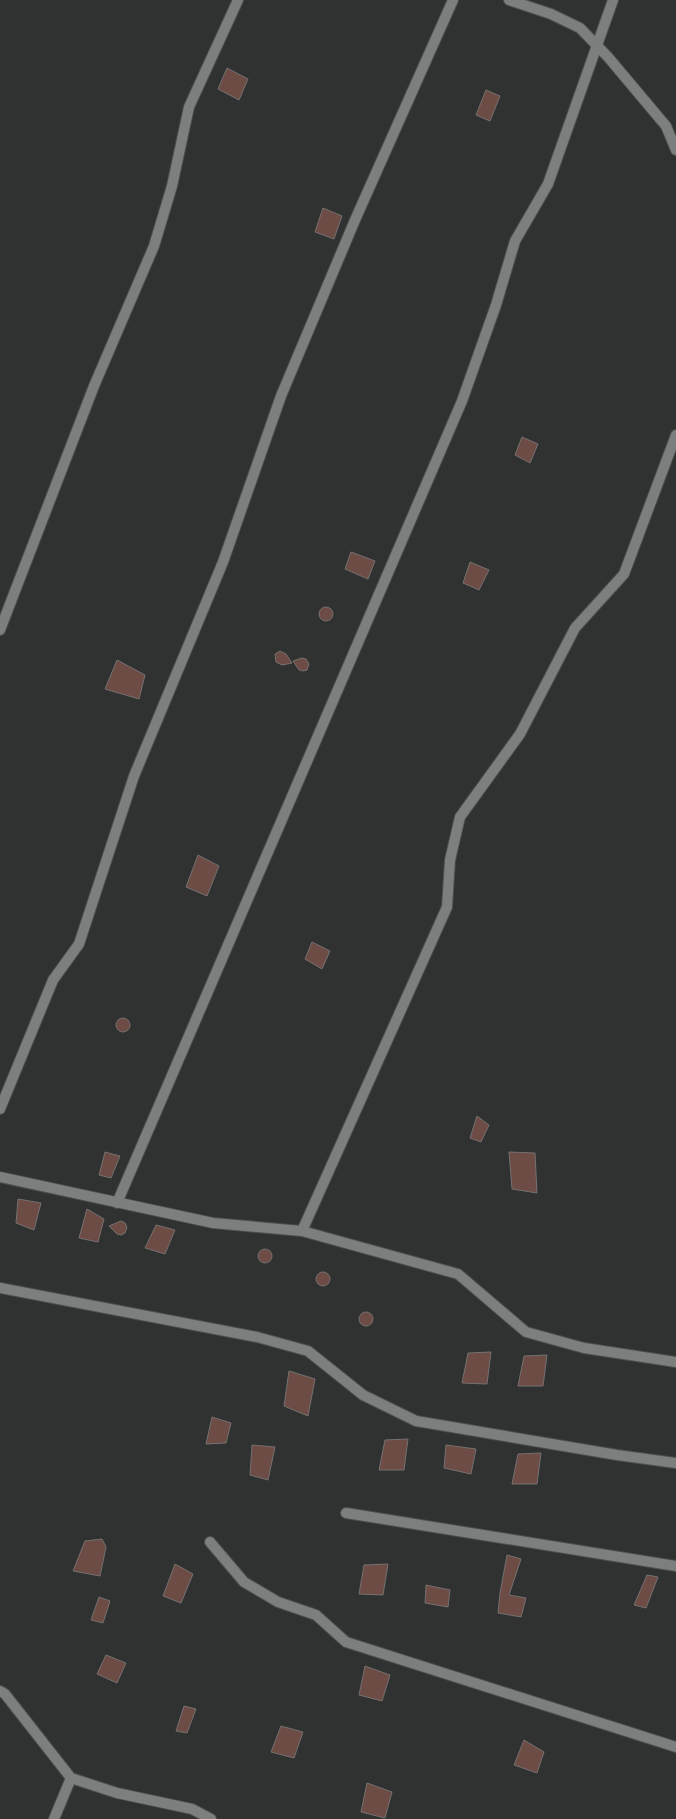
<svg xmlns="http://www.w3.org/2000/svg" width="676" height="1819" font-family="'Archivo Narrow',sans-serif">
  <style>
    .building { fill: #6c4c45; stroke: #757170 }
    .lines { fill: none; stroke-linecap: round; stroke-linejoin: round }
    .street-casing { stroke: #4c4f4d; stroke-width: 12 }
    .street { stroke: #7c7f7d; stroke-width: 10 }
  </style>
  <rect width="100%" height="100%" fill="#2f3230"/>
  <!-- building -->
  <g class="building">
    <path d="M227 68 248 79 239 100 218 89Z"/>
    <path d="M486 90 500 96 490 121 476 115Z"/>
    <path d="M323 208 342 216 334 239 315 232Z"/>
    <path d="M522 437 538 444 530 463 515 455Z"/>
    <path d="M351 552 375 561 368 579 345 569Z"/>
    <path d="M470 562 489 570 479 590 463 583Z"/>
    <circle cx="326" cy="614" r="7"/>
    <path d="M280 651 286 654 292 663 282 665 276 662 275 654Z"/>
    <path d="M302 658 306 659 309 664 307 670 303 671 299 670 293 661Z"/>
    <path d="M117 660 145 675 139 699 105 689Z"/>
    <path d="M198 855 219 866 207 896 186 887Z"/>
    <path d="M312 942 330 951 322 969 305 959Z"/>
    <circle cx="123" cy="1025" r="7"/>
    <path d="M477 1116 489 1125 481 1142 470 1138Z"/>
    <path d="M105 1152 120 1156 111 1178 99 1175Z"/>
    <path d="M509 1152 535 1153 537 1193 512 1189Z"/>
    <path d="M18 1199 41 1203 34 1230 16 1223Z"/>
    <path d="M87 1209 104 1219 98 1242 79 1238Z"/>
    <path d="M121 1221 125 1223 127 1227 125 1233 121 1235 117 1234 109 1226Z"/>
    <path d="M156 1225 175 1230 165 1254 145 1248Z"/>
    <circle cx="265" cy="1256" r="7"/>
    <circle cx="323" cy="1279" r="7"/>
    <circle cx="366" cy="1319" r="7"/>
    <path d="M491 1352 487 1384 462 1383 468 1353Z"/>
    <path d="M547 1355 543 1386H518L524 1356Z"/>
    <path d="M289 1371 315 1379 308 1416 284 1406Z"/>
    <path d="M212 1417 231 1423 226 1443 206 1444Z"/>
    <path d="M408 1439 404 1470H379L385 1440Z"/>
    <path d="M252 1445 275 1447 268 1480 250 1475Z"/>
    <path d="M446 1445 476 1449 471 1474 444 1468Z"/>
    <path d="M541 1453 537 1484H512L518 1454Z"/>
    <path d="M102 1539 106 1547 100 1576 73 1571 85 1541Z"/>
    <path d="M507 1555 521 1559 509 1595 526 1598 521 1617 498 1613 500 1593Z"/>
    <path d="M175 1564 193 1574 181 1603 163 1596Z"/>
    <path d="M388 1564 383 1595 359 1594 364 1565Z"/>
    <path d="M647 1575 658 1577 646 1608 634 1605Z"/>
    <path d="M426 1585 450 1590 448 1607 425 1603Z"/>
    <path d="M99 1597 110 1601 103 1623 91 1620Z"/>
    <path d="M106 1655 126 1663 117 1683 97 1674Z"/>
    <path d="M365 1666 390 1675 382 1701 359 1695Z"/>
    <path d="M184 1706 196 1709 187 1733 176 1731Z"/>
    <path d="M281 1726 303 1732 294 1758 271 1752Z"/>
    <path d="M524 1740 544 1752 537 1773 514 1765Z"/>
    <path d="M367 1783 392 1792 385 1818 361 1812Z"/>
  </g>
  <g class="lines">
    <defs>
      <g id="street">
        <path d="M509 0 551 14 580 28 608 57 666 126 676 150"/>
        <path d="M0 630 94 386 154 246 172 186 189 107 238 0"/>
        <path d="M0 1109 53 980 79 944 134 776 223 562 281 396 355 220 453 0"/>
        <path d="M0 1177 213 1223 302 1231 458 1274 526 1332 584 1348 676 1362"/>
        <path d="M117 1203 462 401 496 305 515 241 548 184 613 0"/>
        <path d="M302 1231 447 907 450 860 460 817 520 734 575 628 624 574 676 435"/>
        <path d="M0 1288 257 1337 308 1351 363 1395 416 1421 617 1455 676 1463"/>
        <path d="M346 1513 676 1566"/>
        <path d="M210 1542 244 1582 278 1602 316 1615 346 1642 676 1747"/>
        <path d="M0 1691 5 1694 71 1778 117 1793 192 1809 211 1819"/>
        <path d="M54 1819 71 1778"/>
      </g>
    </defs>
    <!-- street casing -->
    <use href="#street" class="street-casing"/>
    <!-- street -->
    <use href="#street" class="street"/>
  </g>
</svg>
